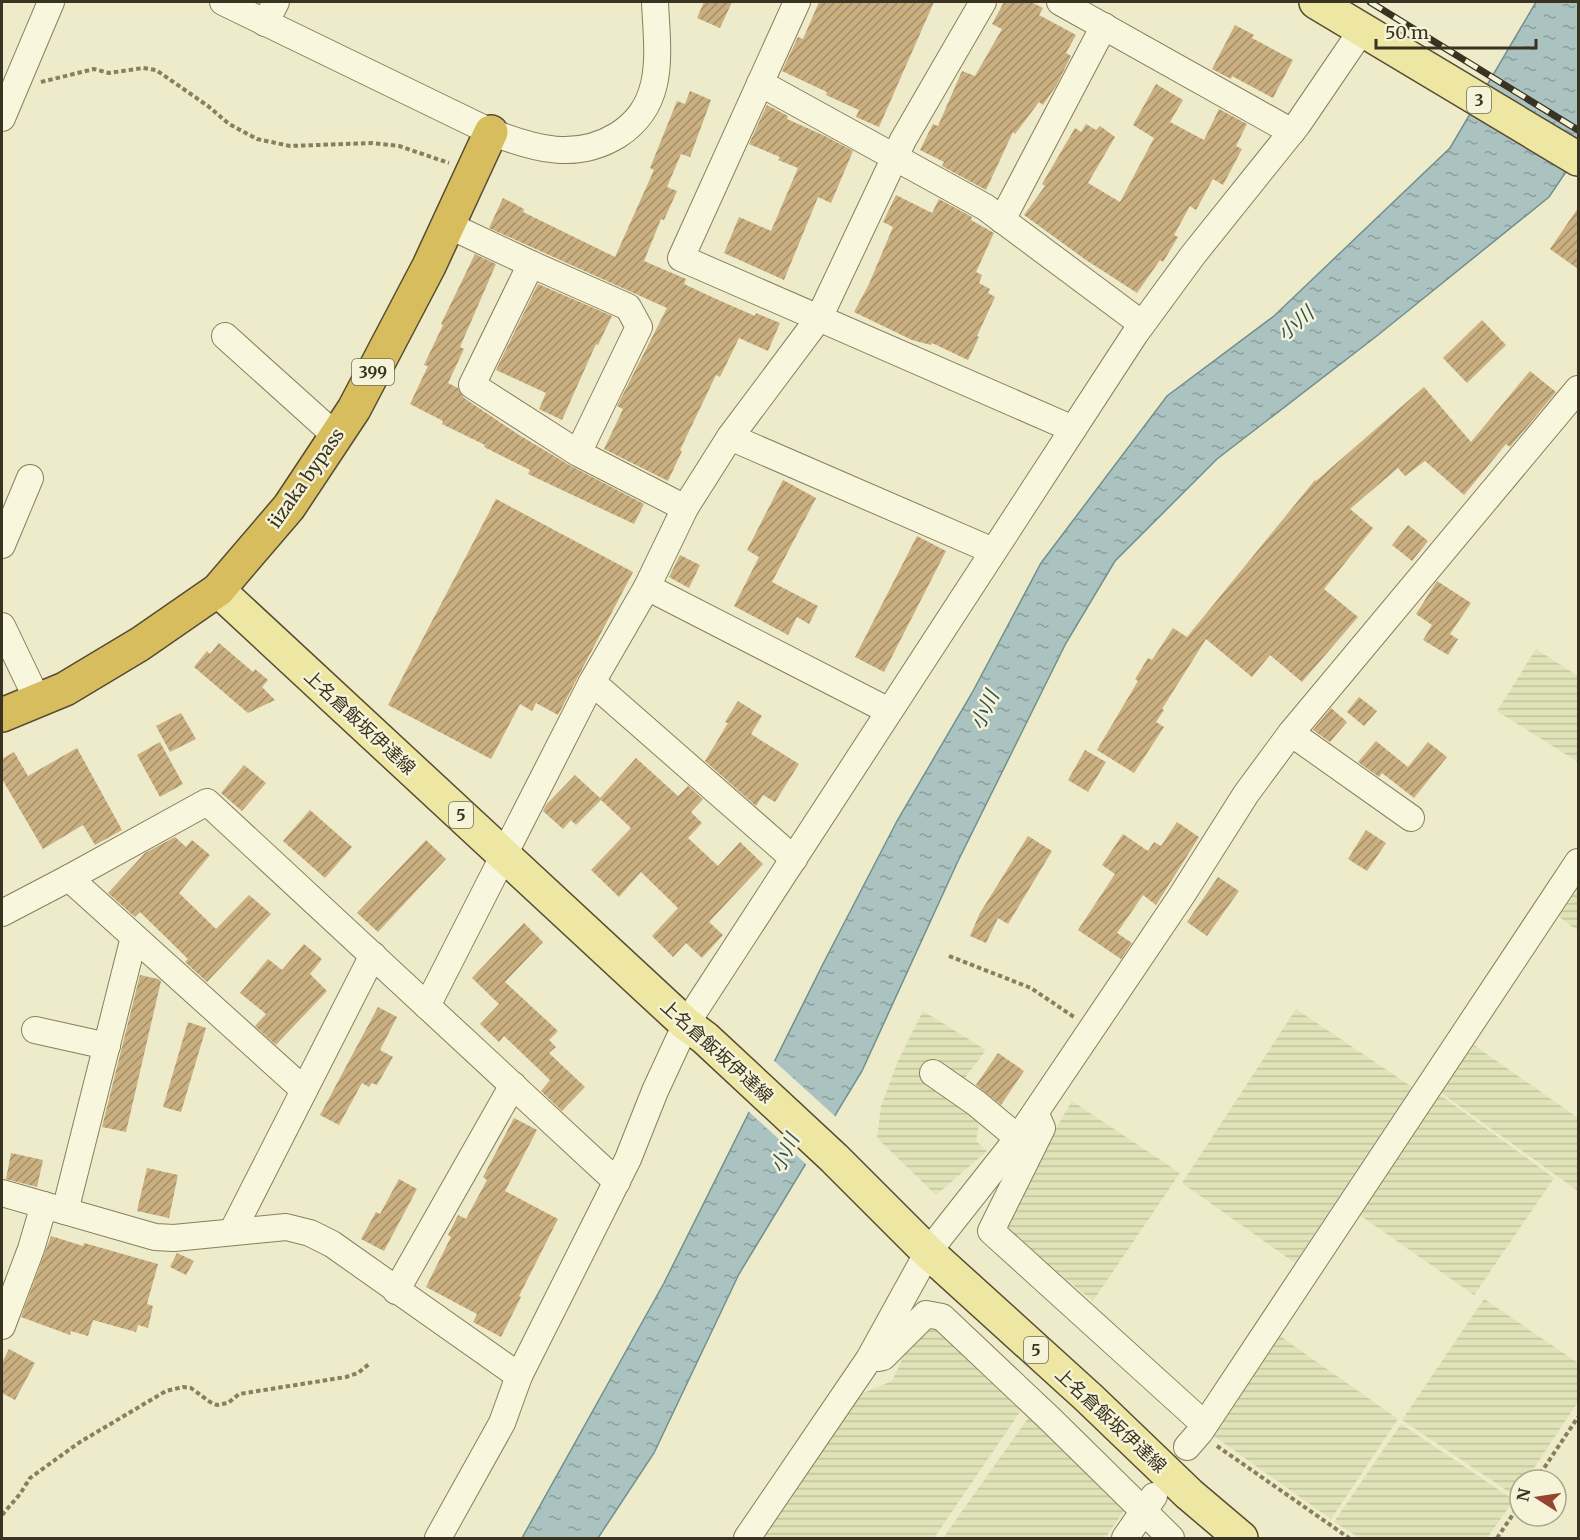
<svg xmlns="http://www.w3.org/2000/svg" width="1580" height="1540" font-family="Merriweather,'Noto Sans JP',serif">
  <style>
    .farmland { fill: url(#farmland-rules) }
    .water { fill: url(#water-ripples); stroke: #70908f; stroke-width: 1.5 }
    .pier { fill: #edebc9 }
    .building { fill: url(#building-hatch) }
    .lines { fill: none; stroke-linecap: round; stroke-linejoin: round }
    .minor-casing { stroke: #897f5e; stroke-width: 28 }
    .major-casing { stroke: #574c32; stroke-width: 36 }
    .highway-casing { stroke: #574c32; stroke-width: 36 }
    .path { stroke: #897f5e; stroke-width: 4; stroke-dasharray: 4.5 3; stroke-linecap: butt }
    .minor { stroke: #f8f6dc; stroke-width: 26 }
    .major { stroke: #eee7a3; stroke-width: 33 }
    .highway { stroke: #d8bd5f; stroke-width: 33 }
    .rail-casing { stroke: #3a3321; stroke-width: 7 }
    .rail { stroke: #f5f3d8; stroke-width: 4.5; stroke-dasharray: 14; stroke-linecap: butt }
    .labels { text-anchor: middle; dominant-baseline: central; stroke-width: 5; stroke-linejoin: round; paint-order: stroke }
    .shield { fill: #f5f3d8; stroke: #726d58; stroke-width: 1.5 }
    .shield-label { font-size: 16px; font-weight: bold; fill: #3a3321 }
    .street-label { font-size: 18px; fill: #3a3321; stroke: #f5f3d8 }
    .water-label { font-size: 20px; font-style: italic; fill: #315359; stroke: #f5f3d8 }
  </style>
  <defs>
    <pattern id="farmland-rules" width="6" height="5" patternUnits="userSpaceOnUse" patternTransform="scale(1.5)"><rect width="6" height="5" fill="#e0e3b7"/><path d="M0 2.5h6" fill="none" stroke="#c1c39d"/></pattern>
    <pattern id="water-ripples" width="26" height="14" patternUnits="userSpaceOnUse" patternTransform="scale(1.5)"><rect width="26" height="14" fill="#aac2c0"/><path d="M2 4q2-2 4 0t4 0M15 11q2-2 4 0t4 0" fill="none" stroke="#8b9e9c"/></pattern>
    <pattern id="building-hatch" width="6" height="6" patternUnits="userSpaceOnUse" patternTransform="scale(1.5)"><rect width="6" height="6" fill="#caaf81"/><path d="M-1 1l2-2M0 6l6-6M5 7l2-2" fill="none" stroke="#a58f69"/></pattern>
  </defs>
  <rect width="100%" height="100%" fill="#edebc9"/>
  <!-- farmland -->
  <g class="farmland">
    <path d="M1536 649 1578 676V762L1497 711Z"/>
    <path d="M1578 886V931L1558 916Z"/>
    <path d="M1296 1009 1412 1087 1295 1263 1182 1183Z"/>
    <path d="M923 1011 986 1050 952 1095 980 1119 976 1141 987 1151 936 1195 877 1138 881 1106 898 1061Z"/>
    <path d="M1474 1045 1578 1118V1191L1440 1092Z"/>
    <path d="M1439 1094 1554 1178 1474 1295 1358 1214Z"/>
    <path d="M1072 1101 1180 1173 1093 1301 999 1225Z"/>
    <path d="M1484 1299 1578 1363V1402L1526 1480H1520V1489L1515 1496 1402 1420Z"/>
    <path d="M931 1325 1022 1409 934 1538H763L861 1394 892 1381 915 1332Z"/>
    <path d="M1280 1336 1398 1419 1331 1519 1211 1434Z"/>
    <path d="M1031 1414 1126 1508 1105 1538H943Z"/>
    <path d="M1401 1424 1514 1500 1487 1538H1360L1334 1522Z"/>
  </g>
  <!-- water -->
  <path class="water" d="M1536 2H1578V154L1549 197 1378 335 1217 459 1115 561 1066 643 958 861 862 1071 739 1274 654 1453 598 1538H522L664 1283 824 962 897 821 972 693 1041 563 1167 396 1274 316 1450 148Z"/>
  <!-- pier -->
  <path class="pier" d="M772 1059 837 1118 808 1166 747 1110Z"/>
  <!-- building -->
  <g class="building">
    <path d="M704 2H732L720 28 697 18Z"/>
    <path d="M819 2H934L879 127 856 117 859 110 826 95 827 92 782 71 798 37 803 39Z"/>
    <path d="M1004 2H1031L1043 8 1039 15 1076 35 1066 53 1071 56 1056 86 1043 105 1039 102 1015 134 1013 132 986 190 942 166 944 162 920 150 933 124 938 126 962 71 975 76 1002 29 992 24Z"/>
    <path d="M1235 25 1254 35 1252 38 1293 60 1273 98 1232 76 1231 79 1212 69Z"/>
    <path d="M1156 84 1183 100 1170 122 1204 140 1219 109 1247 124 1236 146 1242 149 1223 185 1213 179 1196 210 1190 206 1174 235 1178 237 1163 262 1160 260 1137 293 1086 260 1024 215 1045 186 1042 184 1075 128 1081 132 1086 124 1096 130 1100 126 1115 137 1088 183 1120 202 1154 138 1133 125Z"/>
    <path d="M690 91 711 100 690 157 681 154 667 187 677 191 664 220 661 219 644 261 686 279 684 284 714 298 755 316 756 313 780 323 768 351 739 338 720 377 716 375 680 450 682 451 668 481 604 449 623 409 617 406 667 308 489 228 503 198 524 209 523 212 615 257 654 170 650 168 677 101 685 104Z"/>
    <path d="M767 105 788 116 787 119 825 136 853 151 831 203 818 197 784 280 724 253 739 217 771 231 798 168 778 160 780 157 749 144Z"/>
    <path d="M896 195 932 213 939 199 972 217 971 220 994 233 976 272 982 275 979 283 990 289 988 293 995 297 977 336 979 337 968 360 932 343 931 345 912 340 854 312 869 284 893 227 883 222Z"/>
    <path d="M1578 208V269L1550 249Z"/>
    <path d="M475 254 496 264 460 347 464 349 448 383 458 388 464 398 519 435 571 466 644 504 634 524 528 474 530 470 484 447 485 445 442 424 443 421 410 404 428 366 424 365 443 325 441 324Z"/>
    <path d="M538 284 612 316 598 345 596 344 562 420 539 409 546 393 496 370Z"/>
    <path d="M1482 320 1506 345 1467 383 1443 358Z"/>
    <path d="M1530 371 1556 392 1510 447 1506 444 1464 495 1425 461 1405 476 1398 468 1350 509 1373 528 1324 589 1358 617 1302 682 1270 655 1252 677 1206 639 1162 709 1164 710 1156 722 1164 727 1134 773 1097 750 1138 681 1135 679 1148 658 1152 660 1173 628 1187 637 1315 480 1316 481 1424 387 1471 442Z"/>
    <path d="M783 480 816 498 772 582 818 606 809 624 797 617 788 635 734 606 759 557 747 550Z"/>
    <path d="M496 499 633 572 558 715 536 703 532 711 520 704 491 759 388 705Z"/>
    <path d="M1408 525 1428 541 1412 561 1392 545Z"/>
    <path d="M917 536 946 551 884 672 855 657Z"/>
    <path d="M680 555 700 565 689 588 669 577Z"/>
    <path d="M1437 581 1471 603 1450 634 1458 639 1448 655 1423 640 1432 625 1416 614Z"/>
    <path d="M219 643 253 672 255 669 268 680 262 687 275 700 248 713 194 667 207 651 210 654Z"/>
    <path d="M1359 697 1377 711 1364 726 1347 712Z"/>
    <path d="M738 701 762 716 751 734 799 764 775 802 763 795 756 806 705 761 728 723 725 722Z"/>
    <path d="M1331 708 1347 722 1330 742 1313 730Z"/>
    <path d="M181 713 196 739 170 752 156 726Z"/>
    <path d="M1376 741 1408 767 1428 742 1447 757 1414 798 1382 773 1379 777 1358 762Z"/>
    <path d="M160 742 183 784 160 797 137 755Z"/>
    <path d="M77 748 122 830 95 845 83 825 43 849 2 779V759L14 752 28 776Z"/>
    <path d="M1085 750 1106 762 1088 792 1068 780Z"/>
    <path d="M636 758 678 796 688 786 703 799 691 812 702 823 688 838 718 866 740 842 763 864 709 922 723 935 702 958 686 943 673 957 652 936 678 908 641 872 619 897 591 870 631 828 601 800 576 825 571 820 563 829 543 811 546 805 575 775 600 798Z"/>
    <path d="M244 765 266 783 242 811 221 793Z"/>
    <path d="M310 810 352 847 325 878 283 841Z"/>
    <path d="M1177 822 1199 837 1156 905 1143 895 1117 933 1132 943 1121 959 1078 930 1115 874 1102 865 1123 834 1148 851 1154 842 1161 846Z"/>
    <path d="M1366 830 1386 843 1367 871 1348 859Z"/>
    <path d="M1028 836 1052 851 1008 924 998 918 986 943 970 936 980 913Z"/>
    <path d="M175 837 186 847 192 840 210 855 179 893 216 929 249 895 271 914 207 982 185 962 188 959 140 912 135 917 108 893 145 853Z"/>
    <path d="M426 840 446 859 378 932 357 913Z"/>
    <path d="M1218 877 1239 891 1207 936 1187 922Z"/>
    <path d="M524 923 543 942 505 982 558 1031 549 1040 556 1047 549 1053 585 1087 562 1111 541 1091 550 1080 504 1036 499 1042 480 1024 499 1004 472 978Z"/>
    <path d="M304 944 322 959 310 974 327 991 276 1045 255 1026 266 1014 240 993 268 959 282 970Z"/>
    <path d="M140 975 158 979 161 981 126 1132 102 1127Z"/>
    <path d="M378 1007 397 1017 380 1050 393 1057 377 1085 372 1083 369 1087 362 1083 339 1125 320 1115Z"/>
    <path d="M188 1022 206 1028 181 1112 163 1107Z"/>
    <path d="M998 1053 1024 1071 1001 1105 976 1085Z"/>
    <path d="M514 1118 537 1130 505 1191 558 1219 519 1296 521 1297 501 1337 473 1322 477 1314 426 1287 451 1237 448 1235 458 1215 466 1219 487 1180 483 1177Z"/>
    <path d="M11 1153 43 1160 37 1187 6 1179Z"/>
    <path d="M147 1168 178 1175 169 1218 137 1211Z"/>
    <path d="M399 1179 417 1189 384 1251 361 1239 376 1212 380 1214Z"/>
    <path d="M51 1236 83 1246 84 1243 158 1264 147 1304 153 1306 148 1328 138 1325 136 1332 93 1320 88 1336 71 1331 70 1335 21 1317Z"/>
    <path d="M177 1253 194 1261 186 1275 170 1267Z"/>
    <path d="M9 1349 35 1363 15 1400 2 1393V1363Z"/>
  </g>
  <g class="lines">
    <defs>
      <g id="minor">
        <path d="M223 2 491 132C535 149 576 161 618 135 638 122 649 106 654 84 660 58 656 28 655 2"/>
        <path d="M797 2 681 258 1073 429"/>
        <path d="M1060 2 1292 132"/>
        <path d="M265 23 276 2"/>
        <path d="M760 83 985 207 1142 324"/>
        <path d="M2 118 51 2"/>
        <path d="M1002 220 1104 26"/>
        <path d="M448 225 531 264"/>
        <path d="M225 336 336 436"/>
        <path d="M730 437 993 551"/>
        <path d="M578 453 639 327 628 307 531 264 472 385 578 453 685 508"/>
        <path d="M2 545 30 478"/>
        <path d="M647 587 889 711"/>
        <path d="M2 626 38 701"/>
        <path d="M592 682 794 859"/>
        <path d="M1291 733 1411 818"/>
        <path d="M69 878 304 1090"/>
        <path d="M2 913 69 878 207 802 617 1182"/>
        <path d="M427 1006 592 682 647 587 685 508 730 437 819 318 903 140 983 2"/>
        <path d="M35 1030 107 1046"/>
        <path d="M933 1073 976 1103 1018 1138"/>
        <path d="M1039 1121 1042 1128 991 1231 1204 1424"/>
        <path d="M2 1193 155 1237 174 1238 286 1227 310 1233 332 1244 519 1376"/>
        <path d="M65 1211 134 937"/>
        <path d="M232 1232 373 955"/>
        <path d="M396 1291 513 1085"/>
        <path d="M2 1326 31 1249 44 1205"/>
        <path d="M878 1358 883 1357 926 1314 942 1317 1050 1419 1171 1538"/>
        <path d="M1187 1447 1200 1432 1578 862"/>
        <path d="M438 1538 502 1423 519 1376 628 1159 655 1091 686 1024 1135 334 1193 255 1298 124 1362 30"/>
        <path d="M747 1538 869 1359 928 1252 1018 1138 1182 895 1246 794 1291 733 1578 389"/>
        <path d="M1125 1538 1154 1496"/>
      </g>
      <g id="major">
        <path d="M1316 2 1578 159"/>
        <path d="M218 590 686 1024 705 1038 834 1158 928 1252 1089 1398 1189 1494 1241 1538"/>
      </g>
      <path id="highway" d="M2 715 65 689 140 644 218 590 289 507 354 409 429 266 491 132"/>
    </defs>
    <!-- minor casing -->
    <use href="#minor" class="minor-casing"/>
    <!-- major casing -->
    <use href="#major" class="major-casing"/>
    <!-- highway casing -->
    <use href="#highway" class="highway-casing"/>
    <!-- path -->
    <g class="path">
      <path d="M41 82 94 69 109 73 143 68 156 70 208 106 229 124 257 139 290 146 372 143 399 146 449 163"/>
      <path d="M949 956 1031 988 1074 1017"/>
      <path d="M1217 1446 1349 1538"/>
      <path d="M1536 1480 1578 1417"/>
      <path d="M2 1515 20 1494 30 1478 80 1442 166 1391 183 1387 191 1388 210 1402 217 1405 228 1403 239 1394 346 1377 358 1373 369 1364"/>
      <path d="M1497 1538 1520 1504"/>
    </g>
    <!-- minor -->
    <use href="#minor" class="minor"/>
    <!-- major -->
    <use href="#major" class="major"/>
    <!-- highway -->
    <use href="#highway" class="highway"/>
    <defs>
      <path id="rail" d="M1370 2 1578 130"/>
    </defs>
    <!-- rail casing -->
    <use href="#rail" class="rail-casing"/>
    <!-- rail -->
    <use href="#rail" class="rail"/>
  </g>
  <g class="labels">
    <!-- shield labels -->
    <g class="shield">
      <rect x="1467" y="87" width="24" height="26" rx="4.5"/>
      <rect x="352" y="359" width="42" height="26" rx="4.5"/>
      <rect x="449" y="802" width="24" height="26" rx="4.5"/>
      <rect x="1024" y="1337" width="24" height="26" rx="4.5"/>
    </g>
    <g class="shield-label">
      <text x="1479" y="100">3</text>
      <text x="373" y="372">399</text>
      <text x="461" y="815">5</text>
      <text x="1036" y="1350">5</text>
    </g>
    <!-- street labels -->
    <g class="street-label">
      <text transform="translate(306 478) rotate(-55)">iizaka bypass</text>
      <text transform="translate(360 722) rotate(43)">上名倉飯坂伊達線</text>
      <text transform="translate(717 1051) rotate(42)">上名倉飯坂伊達線</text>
      <text transform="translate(1111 1420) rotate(43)">上名倉飯坂伊達線</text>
    </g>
    <!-- water labels -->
    <g class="water-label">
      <text transform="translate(1295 323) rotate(-40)">小川</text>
      <text transform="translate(984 710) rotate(-65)">小川</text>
      <text transform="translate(784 1153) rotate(-64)">小川</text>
    </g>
  </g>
  <!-- border -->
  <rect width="1580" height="1540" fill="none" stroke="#3a3321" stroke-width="6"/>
  <!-- north arrow -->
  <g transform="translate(1538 1498) rotate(282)"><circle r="28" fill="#f5f3d8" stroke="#aaa68f" stroke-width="1.5"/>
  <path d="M0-4.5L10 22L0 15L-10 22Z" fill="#964630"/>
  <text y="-9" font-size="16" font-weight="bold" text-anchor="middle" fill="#3a3321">N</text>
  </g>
  <!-- scale -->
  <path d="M1376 39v9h160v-9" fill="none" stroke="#3a3321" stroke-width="3"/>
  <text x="1385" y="39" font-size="18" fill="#3a3321" stroke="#f5f3d8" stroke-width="4.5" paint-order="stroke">50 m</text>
</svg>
